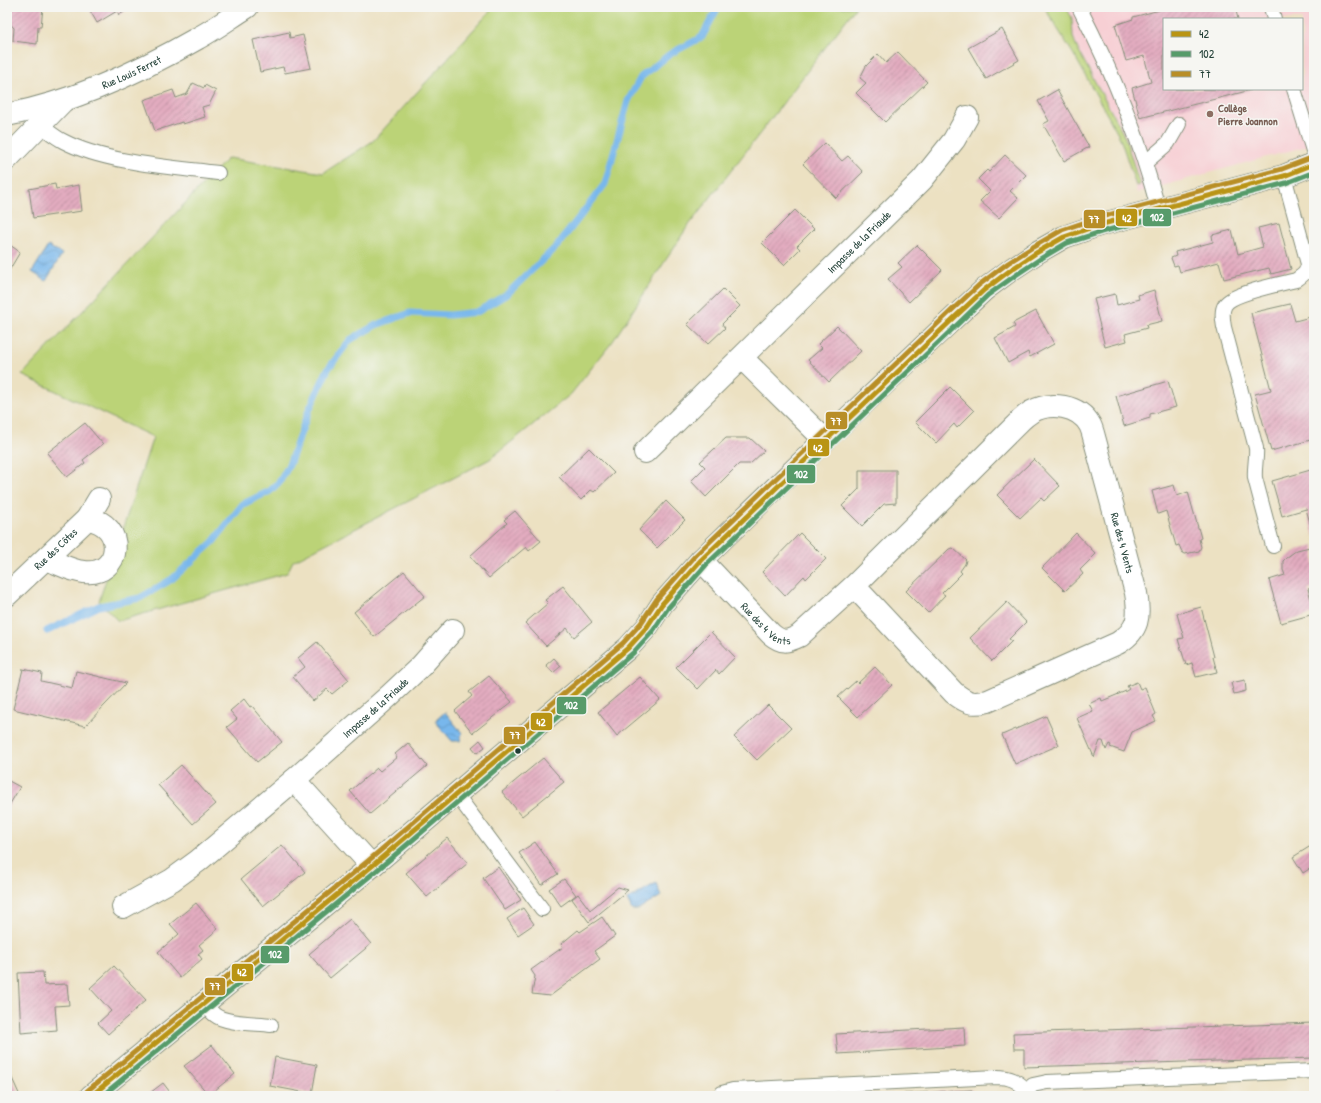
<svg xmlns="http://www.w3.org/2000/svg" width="1321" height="1103" font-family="'Patrick Hand',sans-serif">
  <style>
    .built { fill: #f7cfd4; fill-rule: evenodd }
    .green { fill: #bbd377; stroke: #6d8856 }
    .water { fill: url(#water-waves); stroke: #4c7a90 }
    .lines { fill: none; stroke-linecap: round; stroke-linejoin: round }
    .stream { stroke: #78b7ec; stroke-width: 7 }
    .building { fill: url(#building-hatch) }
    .lane-casing { stroke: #868f7b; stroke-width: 16 }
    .street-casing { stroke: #868f7b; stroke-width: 24 }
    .lane { stroke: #fff; stroke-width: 14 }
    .street { stroke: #fff; stroke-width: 22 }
    .bus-1-casing { stroke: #f6f6f2; stroke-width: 8 }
    .bus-2-casing { stroke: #f6f6f2; stroke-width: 8 }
    .bus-3-casing { stroke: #f6f6f2; stroke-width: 8 }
    .bus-1 { stroke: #b99413; stroke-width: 5 }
    .bus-2 { stroke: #579b6a; stroke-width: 5 }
    .bus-3 { stroke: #b88e27; stroke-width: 5 }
    .education-dot { fill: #8d6e63; stroke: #f6f6f2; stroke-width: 1.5 }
    .bus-dot { fill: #1f3d34; stroke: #f6f6f2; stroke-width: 1.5 }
    .labels { text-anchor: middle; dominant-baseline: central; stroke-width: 3; stroke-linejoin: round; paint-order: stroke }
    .street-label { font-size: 11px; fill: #1f3d34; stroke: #f6f6f2 }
    .education-label { font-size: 11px; font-weight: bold; fill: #785e54; stroke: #f6f6f2; text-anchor: start }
    .line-badge { stroke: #f6f6f2; stroke-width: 1.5 }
    .badge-label { font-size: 11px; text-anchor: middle; font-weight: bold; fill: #fff }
  </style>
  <defs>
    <pattern id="water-waves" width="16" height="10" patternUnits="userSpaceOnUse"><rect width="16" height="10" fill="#78b7ec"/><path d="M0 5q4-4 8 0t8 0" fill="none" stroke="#6296c0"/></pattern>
    <pattern id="building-hatch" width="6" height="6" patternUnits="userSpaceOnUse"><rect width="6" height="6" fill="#e3acc0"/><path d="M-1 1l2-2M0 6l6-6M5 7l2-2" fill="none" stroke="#b78d9d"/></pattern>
  </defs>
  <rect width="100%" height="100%" fill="#f6f6f2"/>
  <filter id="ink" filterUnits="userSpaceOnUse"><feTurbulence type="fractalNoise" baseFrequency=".025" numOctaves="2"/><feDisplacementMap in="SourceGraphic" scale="8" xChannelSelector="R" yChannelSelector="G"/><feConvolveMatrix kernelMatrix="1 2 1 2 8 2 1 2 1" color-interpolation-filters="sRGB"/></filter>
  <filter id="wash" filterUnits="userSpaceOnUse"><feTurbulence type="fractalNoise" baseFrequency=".012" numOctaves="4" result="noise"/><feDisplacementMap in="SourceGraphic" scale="16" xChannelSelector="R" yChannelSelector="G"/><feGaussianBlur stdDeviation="0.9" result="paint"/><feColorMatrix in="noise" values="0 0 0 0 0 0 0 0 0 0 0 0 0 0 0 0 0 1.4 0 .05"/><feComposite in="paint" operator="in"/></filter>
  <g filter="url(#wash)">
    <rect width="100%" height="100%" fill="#ece1c2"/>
    <!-- built -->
    <path class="built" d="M1044 7H1314V144L1137 193 1120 138 1074 55ZM1164 19H1302V89H1164Z"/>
    <!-- green -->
    <g class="green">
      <path d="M494 7H856L771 119 686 229 613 341 571 394 490 459 293 561 287 573 118 621 99 601 153 437 22 375 228 158 323 173 373 141Z"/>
      <path d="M1044 7H1066L1072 18 1073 37 1078 50 1125 137 1140 185 1136 186 1120 138 1074 55Z"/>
    </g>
    <!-- water -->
    <g class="water">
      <path d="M48 246 62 254 46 281 32 272Z"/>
      <path d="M445 712 462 733 460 741H452L435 721Z"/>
      <path d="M656 883 661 896 638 910H632L627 900Z"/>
    </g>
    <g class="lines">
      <!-- stream -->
      <path class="stream" d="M47 631 99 606 140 598 172 579 213 542 243 504 270 491 280 481 289 465 309 410 328 369 350 340 376 325 410 313 450 315 477 312 507 294 557 246 605 184 628 101 641 77 670 54 702 37 718 7"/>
    </g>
    <g id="blocks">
      <!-- building -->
      <g class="building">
        <path d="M7 7H43L41 27H38L37 44 13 41 14 28 7 20Z"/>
        <path d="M88 7H132L119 15 117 11 97 23Z"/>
        <path d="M1171 7H1235L1238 19H1164V89L1251 90 1140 118 1132 88 1151 82 1144 56 1126 61 1115 25 1133 19V17Z"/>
        <path d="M1002 29 1019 60 986 79 968 48Z"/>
        <path d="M289 32 290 38 303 35 311 68 285 73 283 67 260 72 253 40Z"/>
        <path d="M898 52 927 82 885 122 856 93 866 83 860 78 866 66 878 54 886 63Z"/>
        <path d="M193 83 204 88 205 85 216 91 209 105 202 107 205 117 183 124 182 122 155 131 144 100 173 90 176 98 187 94Z"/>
        <path d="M1057 90 1089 147 1064 161 1043 124 1049 121 1038 101Z"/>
        <path d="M825 143 842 161 848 156 863 172 836 198 803 164Z"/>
        <path d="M1005 155 1026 175 1010 191 1018 198 999 218 980 201 990 191 978 179 987 170 989 172Z"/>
        <path d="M55 184 56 189 79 185 82 211 33 218 29 189Z"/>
        <path d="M795 210 814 229 797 246 800 249 784 265 762 243Z"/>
        <path d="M1279 223 1291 269 1271 274 1269 268 1224 279 1219 262 1180 272 1178 265 1174 266 1171 258 1176 256 1175 252 1213 242 1212 235 1232 230 1238 254 1263 247 1258 228Z"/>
        <path d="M7 243 20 252 7 274Z"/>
        <path d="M917 245 942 270 909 302 888 279 902 267 898 263Z"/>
        <path d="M723 289 740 306 722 324 725 328 708 344 687 324Z"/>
        <path d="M1154 290 1162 321 1146 325 1147 328 1125 334 1127 341 1105 347 1096 310H1097L1094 299 1115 294 1117 305 1139 299 1138 295Z"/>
        <path d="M1290 304 1295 321 1314 316V439L1271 451 1255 394 1271 390 1251 313Z"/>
        <path d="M1036 311 1054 344 1030 357 1028 352 1008 363 995 338 1015 327 1013 323Z"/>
        <path d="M837 326 861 351 829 382 808 360 822 348 818 344Z"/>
        <path d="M1168 381 1176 407 1150 414V418L1124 426 1116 396Z"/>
        <path d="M950 387 974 411 957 428 954 424 936 443 915 422Z"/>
        <path d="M85 423 103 444 83 460 85 463 67 477 47 453Z"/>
        <path d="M726 438H750L764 451 750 464H739L706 497 691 481 705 467 700 462Z"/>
        <path d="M589 448 614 473 594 492 591 490 581 500 559 477Z"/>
        <path d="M1034 459 1060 486 1044 501 1041 498 1020 518 997 495Z"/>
        <path d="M1314 469V537L1306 509 1282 516 1272 481Z"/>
        <path d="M859 470H896V503L884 504 862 526 842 506 859 489Z"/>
        <path d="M1174 485 1177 496 1188 492 1201 538 1199 539 1201 547 1199 551 1185 554 1182 552 1179 545 1176 546 1166 511 1158 514 1152 491Z"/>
        <path d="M666 501 685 520 657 548 639 530Z"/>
        <path d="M515 511 541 541 529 551 526 547 489 578 470 556 507 523 504 520Z"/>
        <path d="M800 533 826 559 806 579 804 576 785 596 762 572Z"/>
        <path d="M1076 533 1096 554 1080 570 1083 574 1065 591 1042 568Z"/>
        <path d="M1314 546V588L1308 589 1314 609V614L1281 623 1269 580 1285 575 1283 570V561L1286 558 1297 550Z"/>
        <path d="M953 548 966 560 965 564 960 571 962 573 942 593 945 595 928 613 906 591 949 549Z"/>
        <path d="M404 571 425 596 374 637 354 612Z"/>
        <path d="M563 586 592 622 574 637 567 628 546 646 525 623 548 603 545 600Z"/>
        <path d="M1007 602 1026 622 1009 639 1012 641 992 661 970 638Z"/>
        <path d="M1201 607 1214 657H1213L1217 672 1196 677 1192 663 1186 665 1178 639 1184 638 1177 614Z"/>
        <path d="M711 632 735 657 719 674 716 670 698 689 676 667Z"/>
        <path d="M317 642 349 680 332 694 327 689 313 701 293 677 305 667 298 658Z"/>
        <path d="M554 658 561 666 553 673 546 665Z"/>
        <path d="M875 667 892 685 858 717 838 697 856 681 858 683Z"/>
        <path d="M23 669 42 673 41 681 72 688 76 671 126 683 85 726 13 709Z"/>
        <path d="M489 676 512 702 473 733 455 711 472 696 469 692Z"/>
        <path d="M640 677 660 700 617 736 598 712Z"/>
        <path d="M1245 680 1246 691 1234 694 1231 683Z"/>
        <path d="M1137 682 1140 689 1145 687 1156 714 1153 716 1156 721 1132 732 1124 752 1110 747 1111 745 1109 744 1106 750 1103 741H1100L1094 757 1077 718 1093 711 1089 704 1101 698 1102 701 1126 691 1129 689 1127 686Z"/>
        <path d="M244 699 250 707 252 706 282 742 257 762 227 727 237 719 230 711Z"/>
        <path d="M768 705 791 728 757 760 734 737Z"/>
        <path d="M1046 716 1059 745 1015 764 1002 735Z"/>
        <path d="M480 740 485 747 477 753 472 747Z"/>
        <path d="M408 743 427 766 370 814 350 791 377 768 380 771 397 757 395 754Z"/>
        <path d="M543 758 564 782 522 816 502 792Z"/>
        <path d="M181 765 216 804 193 824 158 785Z"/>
        <path d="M7 780 20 787 7 809Z"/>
        <path d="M447 838 468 863 427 897 406 873Z"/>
        <path d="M535 842 558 874 541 885 519 853Z"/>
        <path d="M1314 844V866L1303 873 1293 857Z"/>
        <path d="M282 845 305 872 263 906 241 879Z"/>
        <path d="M498 867 521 900 505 910 483 878Z"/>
        <path d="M564 879 576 895 561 906 549 889Z"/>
        <path d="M618 887 628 890 589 922 572 899 578 894 590 910Z"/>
        <path d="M196 903 218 929 199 945 203 950 198 954 202 959 180 978 158 952 179 934 170 924Z"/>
        <path d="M523 908 534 924 518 935 507 919Z"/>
        <path d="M602 917 615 936 594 951 600 959 550 996 532 994 535 976 531 970 563 947 561 944 578 930 580 932Z"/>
        <path d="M350 919 371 944 330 978 309 954Z"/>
        <path d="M114 966 146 1000 108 1034 98 1023 111 1011 90 988Z"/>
        <path d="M43 972 44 985 67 984 69 1005 55 1006 57 1030 21 1033 18 973Z"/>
        <path d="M1314 1023V1058L1024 1067V1049H1014L1013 1033Z"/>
        <path d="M964 1027 965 1046 838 1054 836 1034Z"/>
        <path d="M212 1045 235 1074 209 1095 184 1066Z"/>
        <path d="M275 1057 317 1065 312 1094 270 1086Z"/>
        <path d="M7 1067 20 1096H7Z"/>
        <path d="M163 1083 173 1096H146Z"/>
        <path d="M972 1090 973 1096H885V1095Z"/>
        <path d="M556 1091 562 1096H548L547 1094Z"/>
      </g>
    </g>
  </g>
  <g filter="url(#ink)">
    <use href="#blocks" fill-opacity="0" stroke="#868f7b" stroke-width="1"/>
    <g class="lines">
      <defs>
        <g id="lane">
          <path d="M1079 7C1112 71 1140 139 1158 208"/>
          <path d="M1271 7 1274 19"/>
          <path d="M1294 89 1314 154"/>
          <path d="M40 125C47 130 55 137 63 141 105 163 170 167 218 173"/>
          <path d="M1145 163 1168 143 1179 124"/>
          <path d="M1273 546 1255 478C1254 468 1257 458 1256 448L1224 327C1223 320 1221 311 1225 305 1232 293 1281 284 1296 280 1303 275 1307 273 1308 264L1284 176"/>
          <path d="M456 794 542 909"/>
          <path d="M204 1004C207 1007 211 1012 215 1015 226 1024 257 1023 271 1025"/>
          <path d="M720 1096 722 1093 733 1090 997 1077C1011 1077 1017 1081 1027 1090"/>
          <path d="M1021 1096 1033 1085 1047 1082 1314 1071"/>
        </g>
        <g id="street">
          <path id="s1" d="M7 115C74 102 139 72 198 38 215 29 231 17 247 7"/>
          <path d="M7 159 63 101"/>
          <path d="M742 358 825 440"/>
          <path id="s2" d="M645 452 922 180 954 140 967 117"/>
          <path d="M46 559C58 563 71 571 84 572 122 577 127 523 87 519"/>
          <path id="s3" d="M701 560 771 634C782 643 787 642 799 636L854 586 1021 420C1024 417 1028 414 1031 412 1050 401 1079 405 1090 425 1092 429 1093 433 1094 437L1136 593C1140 616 1139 630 1118 643L988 701C972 705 967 703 954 693L854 586"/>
          <path id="s4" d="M7 595 87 519 99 499"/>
          <path id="s5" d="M294 780 389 696 421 666 453 630"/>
          <path d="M123 907 172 880 198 861 294 780 372 866"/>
          <path d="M91 1096 372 866 628 648 647 627 662 604 701 560 825 440 957 315 984 290 1012 269 1036 253 1064 237 1099 225 1284 176 1314 164"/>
        </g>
      </defs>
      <!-- lane casing -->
      <use href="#lane" class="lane-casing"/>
      <!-- street casing -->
      <use href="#street" class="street-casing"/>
      <!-- lane -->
      <use href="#lane" class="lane"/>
      <!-- street -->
      <use href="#street" class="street"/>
      <defs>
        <path id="bus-1" d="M91 1096 372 866 628 648 647 627 662 604 701 560 957 315 984 290 1012 269 1036 253 1064 237 1099 225 1284 176 1314 164"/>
        <path id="bus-2" d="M102 1096 376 871 633 653 653 631 668 608 706 565 962 320 988 295 1016 275 1040 259 1067 243 1101 232 1286 183 1314 172"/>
        <path id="bus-3" d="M87 1091 368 861 623 643 641 623 657 599 696 555 952 310 979 285 1008 263 1033 247 1062 230 1097 218 1282 169 1311 158"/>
      </defs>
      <!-- bus-1 casing -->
      <use href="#bus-1" class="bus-1-casing"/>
      <!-- bus-2 casing -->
      <use href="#bus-2" class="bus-2-casing"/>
      <!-- bus-3 casing -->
      <use href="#bus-3" class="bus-3-casing"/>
      <!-- bus-1 -->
      <use href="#bus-1" class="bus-1"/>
      <!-- bus-2 -->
      <use href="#bus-2" class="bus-2"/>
      <!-- bus-3 -->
      <use href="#bus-3" class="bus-3"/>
    </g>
  </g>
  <!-- markers -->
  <circle class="education-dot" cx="1210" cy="114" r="4"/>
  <circle class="bus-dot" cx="518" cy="751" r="3.5"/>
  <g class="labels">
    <!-- street labels -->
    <g class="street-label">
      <text stroke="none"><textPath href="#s1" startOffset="132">Rue Louis Ferret</textPath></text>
      <text stroke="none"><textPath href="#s2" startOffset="300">Impasse de la Friaude</textPath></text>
      <text stroke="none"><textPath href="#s3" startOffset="644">Rue des 4 Vents</textPath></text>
      <text stroke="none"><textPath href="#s4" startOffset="67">Rue des Côtes</textPath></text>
      <text stroke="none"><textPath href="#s3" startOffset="92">Rue des 4 Vents</textPath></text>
      <text stroke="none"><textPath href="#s5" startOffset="109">Impasse de la Friaude</textPath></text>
    </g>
    <!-- education labels -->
    <g class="education-label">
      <text x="1218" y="108">Collège<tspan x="1218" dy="13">Pierre Joannon</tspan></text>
    </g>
  </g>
  <g class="line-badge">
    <rect x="1142" y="208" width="30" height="19" rx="4" fill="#579b6a"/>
    <rect x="1115" y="208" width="23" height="19" rx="4" fill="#b99413"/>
    <rect x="1083" y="209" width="23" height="20" rx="4" fill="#b88e27"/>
    <rect x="825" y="411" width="23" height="19" rx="4" fill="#b88e27"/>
    <rect x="807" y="438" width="23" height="19" rx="4" fill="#b99413"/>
    <rect x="786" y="464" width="30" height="20" rx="4" fill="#579b6a"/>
    <rect x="556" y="696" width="31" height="19" rx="4" fill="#579b6a"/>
    <rect x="530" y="712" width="23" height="19" rx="4" fill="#b99413"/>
    <rect x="503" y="726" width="23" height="19" rx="4" fill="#b88e27"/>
    <rect x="260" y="945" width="30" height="19" rx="4" fill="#579b6a"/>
    <rect x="231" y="963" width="23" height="19" rx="4" fill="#b99413"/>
    <rect x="204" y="977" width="22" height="19" rx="4" fill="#b88e27"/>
  </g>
  <g class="badge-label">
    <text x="1157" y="221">102</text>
    <text x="1127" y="222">42</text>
    <text x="1094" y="223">77</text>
    <text x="836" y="425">77</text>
    <text x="818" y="452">42</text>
    <text x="801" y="478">102</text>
    <text x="571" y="709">102</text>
    <text x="541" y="726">42</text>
    <text x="515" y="739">77</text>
    <text x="275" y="958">102</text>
    <text x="242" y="976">42</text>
    <text x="215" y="990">77</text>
  </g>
  <!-- margin -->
  <rect width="1321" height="1103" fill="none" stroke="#f6f6f2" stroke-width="24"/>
  <!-- legend -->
  <rect x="1163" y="18" width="140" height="72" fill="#f6f6f2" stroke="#a0aca6"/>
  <rect x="1171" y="31" width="20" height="6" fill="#b99413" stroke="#a0aca6"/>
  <text x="1199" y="38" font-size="12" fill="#1f3d34">42</text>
  <rect x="1171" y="51" width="20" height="6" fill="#579b6a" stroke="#a0aca6"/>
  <text x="1199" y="58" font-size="12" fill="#1f3d34">102</text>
  <rect x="1171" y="71" width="20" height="6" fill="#b88e27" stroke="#a0aca6"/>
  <text x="1199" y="78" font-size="12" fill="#1f3d34">77</text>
</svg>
